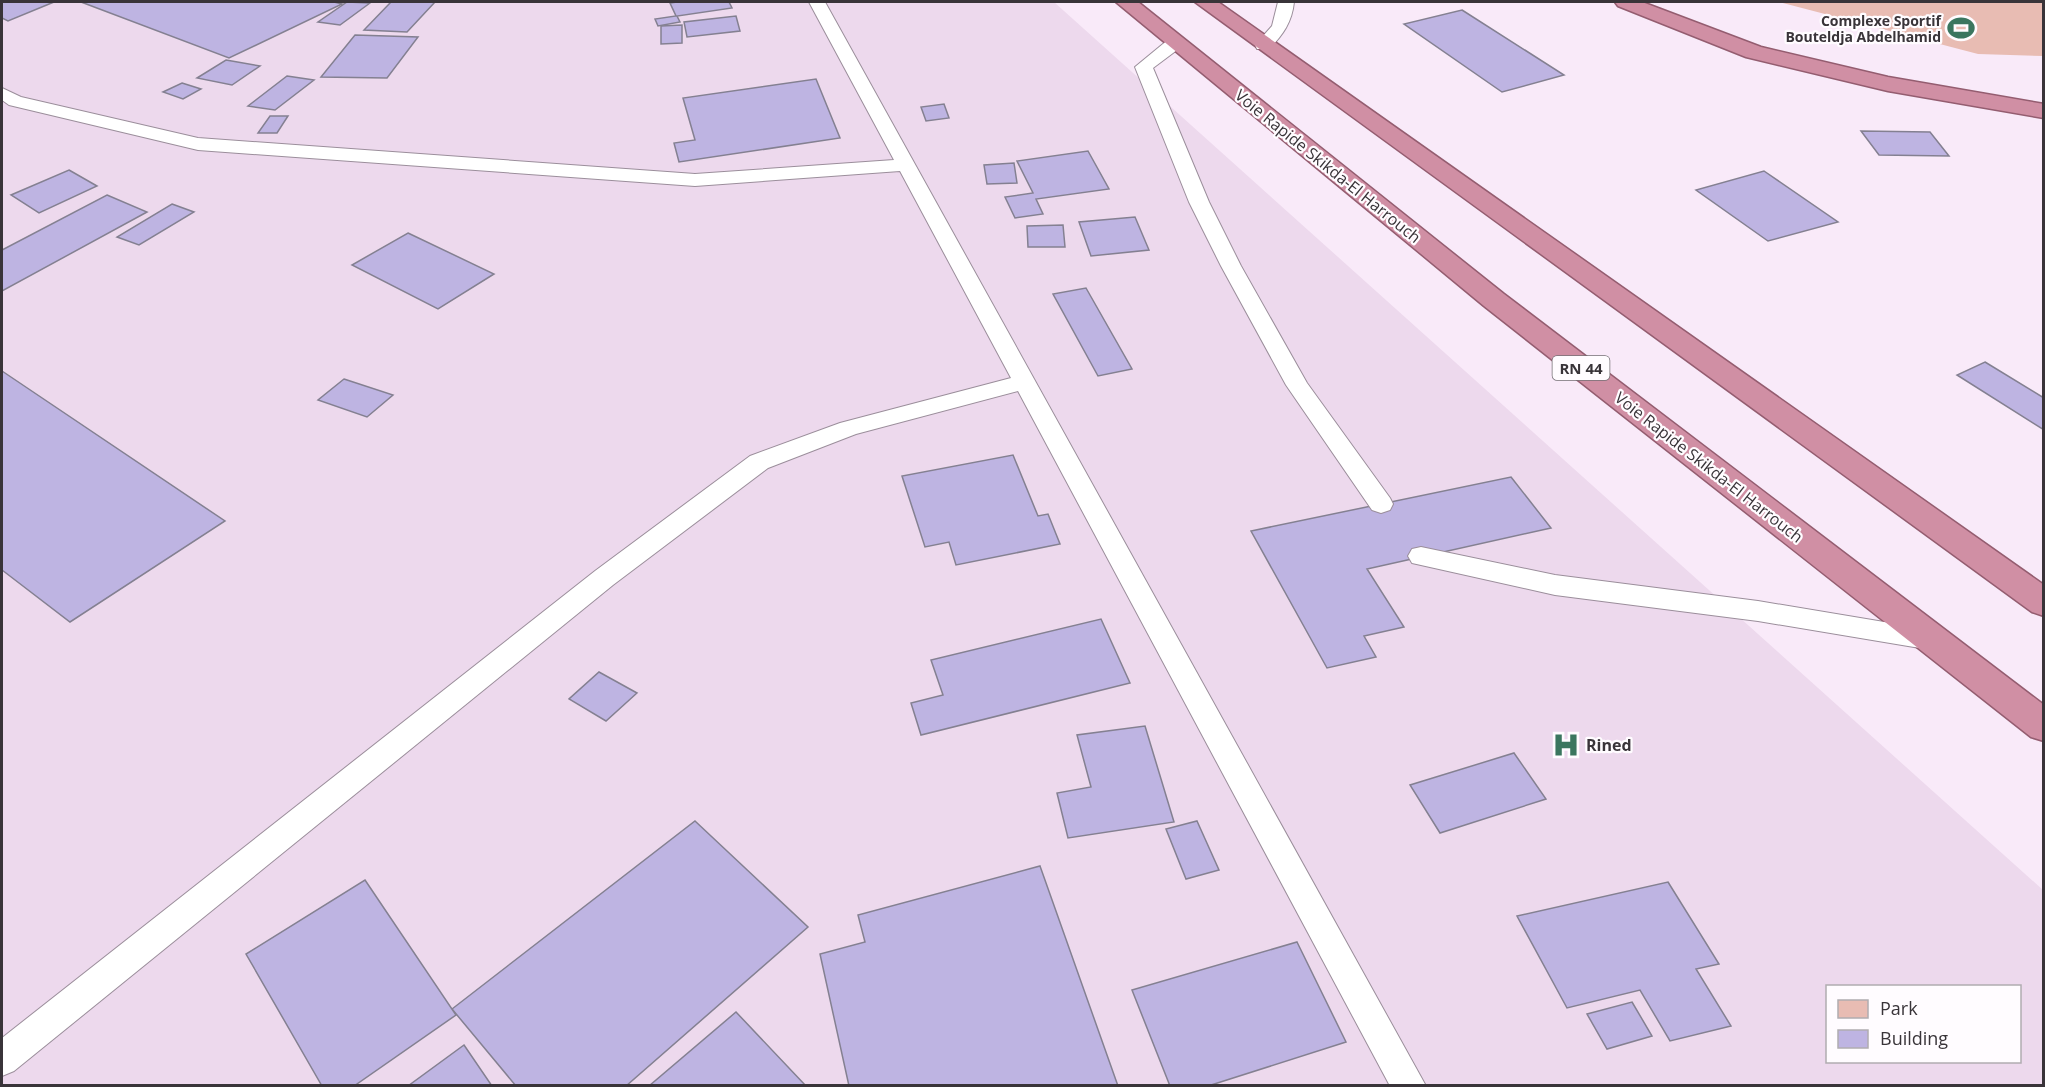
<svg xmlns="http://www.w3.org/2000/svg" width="2045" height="1087" font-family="'Open Sans',sans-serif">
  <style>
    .built { fill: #edd9ed; fill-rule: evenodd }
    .green { fill: #e8bcb3 }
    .building { fill: #beb4e2; stroke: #848091; stroke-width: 1.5 }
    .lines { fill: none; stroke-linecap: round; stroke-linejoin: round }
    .service-casing { stroke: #9b8e9b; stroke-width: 2 }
    .trunk-casing { stroke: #945d70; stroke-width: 3 }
    .service { fill: #fff; fill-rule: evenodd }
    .trunk { fill: #d08fa4; fill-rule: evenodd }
    .labels { text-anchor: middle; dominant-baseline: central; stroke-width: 4.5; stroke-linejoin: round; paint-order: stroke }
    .far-poi-label { font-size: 14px; font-weight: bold; fill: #393439; stroke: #fffcff; text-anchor: end }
    .shield { fill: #fffcff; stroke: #747074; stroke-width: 1.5 }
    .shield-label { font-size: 15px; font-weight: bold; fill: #393439 }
    .street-label { font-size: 16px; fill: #393439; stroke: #fffcff }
    .poi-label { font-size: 16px; font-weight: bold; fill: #393439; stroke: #fffcff; text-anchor: start }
  </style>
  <rect width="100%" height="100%" fill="#f9eaf9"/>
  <!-- built -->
  <path class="built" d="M2 2H1054L2043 890V1085L2 1086ZM1828 986H2020V1062H1828Z"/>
  <!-- green -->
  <path class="green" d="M1779 2H2043V56L1978 54Z"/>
  <!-- building -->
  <g class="building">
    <path d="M2 2H54L8 21 2 18Z"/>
    <path d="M81 2H334L342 4 229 58Z"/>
    <path d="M347 2 370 3 340 25 318 22Z"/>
    <path d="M391 2H435L407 32 364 30Z"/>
    <path d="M677 2H729L732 8 677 16 680 22 658 26 655 19 676 16 670 3Z"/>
    <path d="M1462 10 1564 75 1502 92 1404 24Z"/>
    <path d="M736 16 740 31 687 37 684 22Z"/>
    <path d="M682 25V43L661 44V26Z"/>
    <path d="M355 35 418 37 387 78 321 77Z"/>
    <path d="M226 60 260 66 232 85 197 78Z"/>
    <path d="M287 76 314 80 275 110 248 106Z"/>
    <path d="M816 79 840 138 679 162 674 143 695 140 683 98Z"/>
    <path d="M182 83 201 89 183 99 163 92Z"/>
    <path d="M944 104 949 118 926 121 921 107Z"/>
    <path d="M270 116H288L277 133H258Z"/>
    <path d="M1861 131 1930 132 1949 156 1879 155Z"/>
    <path d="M1088 151 1109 189 1036 199 1043 214 1015 218 1005 197 1033 193 1017 161Z"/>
    <path d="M1014 163 1017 183 987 184 984 165Z"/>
    <path d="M69 170 97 186 39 213 11 195Z"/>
    <path d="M1764 171 1838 222 1768 241 1696 190Z"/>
    <path d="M107 195 147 212 2 291V250Z"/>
    <path d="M172 204 194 212 139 245 117 237Z"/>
    <path d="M1135 217 1149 250 1091 256 1079 222Z"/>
    <path d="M1063 225 1065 247H1028L1027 226Z"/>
    <path d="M408 233 494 274 438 309 352 265Z"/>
    <path d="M1086 288 1132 369 1098 376 1053 294Z"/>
    <path d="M1985 362 2044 398V430L1957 375Z"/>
    <path d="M2 371 225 521 70 622 2 570Z"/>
    <path d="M344 379 393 395 367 417 318 400Z"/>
    <path d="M1013 455 1038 516 1048 514 1060 544 956 565 949 542 925 547 902 476Z"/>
    <path d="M1511 477 1551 528 1367 569 1404 627 1364 636 1376 657 1327 668 1251 531Z"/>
    <path d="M1101 619 1130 683 921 735 911 703 943 695 931 660Z"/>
    <path d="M599 672 637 693 606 721 569 699Z"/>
    <path d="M1145 726 1174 822 1068 838 1057 793 1091 787 1077 735Z"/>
    <path d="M1514 753 1546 799 1440 833 1410 785Z"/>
    <path d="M695 821 808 927 626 1086H516L452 1009Z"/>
    <path d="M1197 821 1219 870 1186 879 1166 829Z"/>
    <path d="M1040 866 1118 1086H849L820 954 865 942 858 915Z"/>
    <path d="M365 880 456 1015 354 1086H322L246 954Z"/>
    <path d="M1668 882 1719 964 1696 969 1731 1026 1670 1041 1640 990 1567 1008 1517 916Z"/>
    <path d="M1297 942 1346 1042 1208 1086H1170L1132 990Z"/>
    <path d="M1632 1002 1652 1036 1607 1049 1587 1014Z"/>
    <path d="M736 1012 806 1086H649Z"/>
    <path d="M464 1045 492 1086H408Z"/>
  </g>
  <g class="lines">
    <defs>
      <g id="service">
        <path d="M809 2H825L1426 1086H1390L1018 391 856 434 768 468 613 585 14 1071 2 1076V1038L595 571 750 456 840 423 1011 378 900 171 695 186 198 150 9 105 2 100V88L21 97 198 138 695 174 894 160Z"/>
        <path d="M1278 2H1294C1292 22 1283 35 1269 49H1257L1255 45 1272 26Z"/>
        <path d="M1175 38 1183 43 1181 47 1153 68 1209 202 1241 266 1307 383 1390 498 1393 504 1390 510 1381 513 1372 510 1286 385 1221 266 1189 202 1135 67 1169 39Z"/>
        <path d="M1421 547 1555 575 1758 601 1932 630 1942 633 1946 640 1942 647 1932 650 1758 621 1555 595 1412 563 1408 556 1412 549Z"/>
      </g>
      <g id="trunk">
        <path d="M1116 2H1138L1504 294 2044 705V741L2031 737 1484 306Z"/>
        <path d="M1195 2H1218L2044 585V616L2032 612Z"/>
        <path d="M1615 2H1642L1761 47 1888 77 2044 104V118L1888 91 1746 57 1618 6Z"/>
      </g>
    </defs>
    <!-- service casing -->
    <use href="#service" class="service-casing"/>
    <!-- trunk casing -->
    <use href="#trunk" class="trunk-casing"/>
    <!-- service -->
    <use href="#service" class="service"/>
    <!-- trunk -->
    <use href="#trunk" class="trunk"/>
  </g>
  <!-- icons -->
  <defs>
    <symbol id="stadium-bare" viewBox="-9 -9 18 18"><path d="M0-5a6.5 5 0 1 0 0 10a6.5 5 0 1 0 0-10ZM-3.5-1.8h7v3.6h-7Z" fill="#3b765f" stroke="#fffcff" stroke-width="2.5" paint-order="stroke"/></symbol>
    <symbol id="hospital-bare" viewBox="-9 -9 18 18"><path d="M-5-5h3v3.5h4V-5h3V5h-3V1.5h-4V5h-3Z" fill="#3b765f" stroke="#fffcff" stroke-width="2.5" paint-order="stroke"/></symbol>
  </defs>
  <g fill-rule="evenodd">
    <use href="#stadium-bare" x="1942" y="9" width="38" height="38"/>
    <use href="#hospital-bare" x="1547" y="726" width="38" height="38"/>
  </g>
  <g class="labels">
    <!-- far-poi labels -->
    <g class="far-poi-label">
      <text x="1941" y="20">Complexe Sportif<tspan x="1941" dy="16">Bouteldja Abdelhamid</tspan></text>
    </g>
    <!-- shield labels -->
    <rect class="shield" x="1552.5" y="356" width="57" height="24" rx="4.5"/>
    <g class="shield-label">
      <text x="1581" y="368">RN 44</text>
    </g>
    <!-- street labels -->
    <g class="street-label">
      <text transform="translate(1328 166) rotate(39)">Voie Rapide Skikda-El Harrouch</text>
      <text transform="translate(1709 467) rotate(38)">Voie Rapide Skikda-El Harrouch</text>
    </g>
    <!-- poi labels -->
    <g class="poi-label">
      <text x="1586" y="745">Rined</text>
    </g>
  </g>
  <!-- border -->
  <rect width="2045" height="1087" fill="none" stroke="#393439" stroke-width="6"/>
  <!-- legend -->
  <rect x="1826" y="985" width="195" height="78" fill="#fffcff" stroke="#b0acb0" stroke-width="1.5"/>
  <rect x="1838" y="1000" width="30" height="18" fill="#e8bcb3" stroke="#b0acb0" stroke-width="1.5"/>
  <text x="1880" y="1015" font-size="18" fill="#393439">Park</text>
  <rect x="1838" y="1030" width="30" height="18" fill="#beb4e2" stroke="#b0acb0" stroke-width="1.5"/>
  <text x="1880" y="1045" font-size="18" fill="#393439">Building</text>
</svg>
